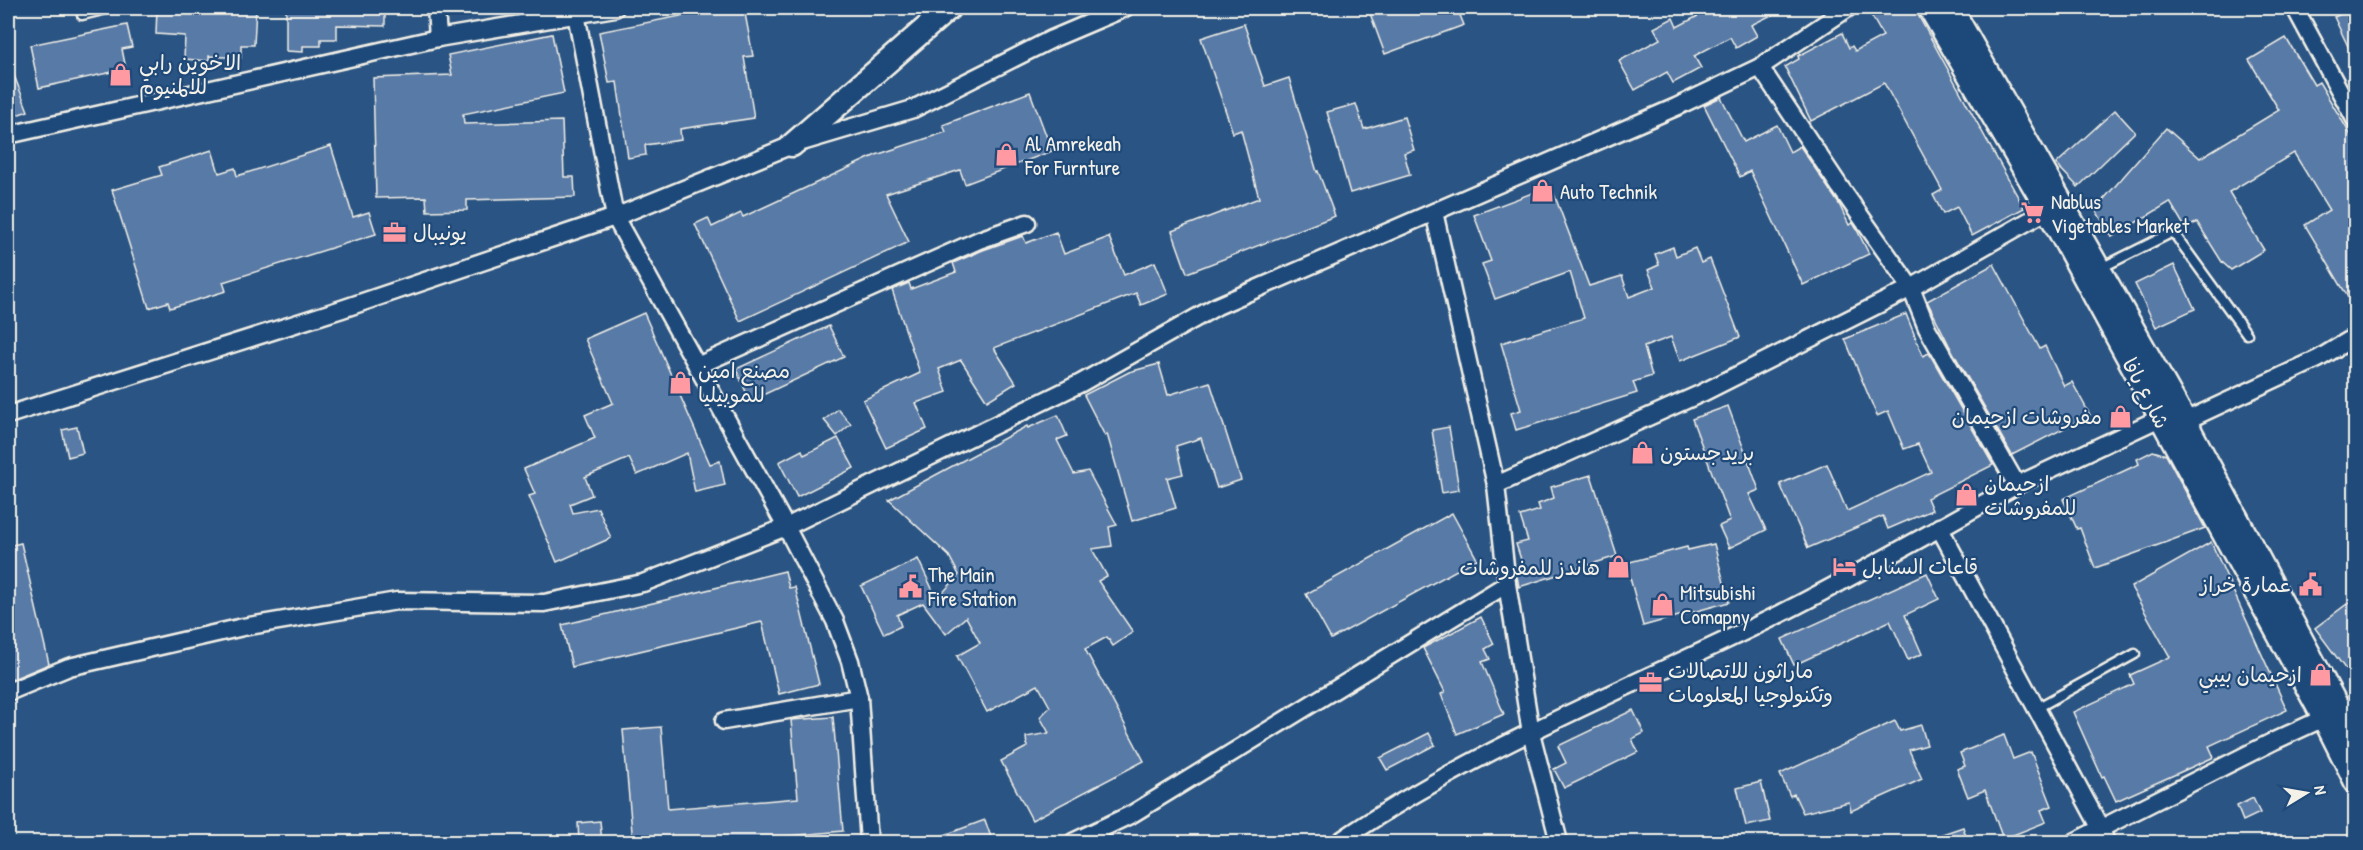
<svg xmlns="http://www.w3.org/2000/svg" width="2363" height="850" font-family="'Patrick Hand','Playpen Sans Arabic',sans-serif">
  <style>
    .building { fill: #587aa6; stroke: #f4f1e8; stroke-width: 1.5 }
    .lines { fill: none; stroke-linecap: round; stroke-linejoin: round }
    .lane-casing { stroke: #f4f1e8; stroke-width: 13 }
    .street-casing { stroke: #f4f1e8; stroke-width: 21 }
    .secondary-casing { stroke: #f4f1e8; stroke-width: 27 }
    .lane { stroke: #1f4a7a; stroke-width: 8 }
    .street { stroke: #1f4a7a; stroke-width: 16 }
    .secondary { stroke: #1f4a7a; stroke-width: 22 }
    .labels { text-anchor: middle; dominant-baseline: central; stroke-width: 4.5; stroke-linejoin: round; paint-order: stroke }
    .poi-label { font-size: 21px; fill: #f4f1e8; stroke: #1f4a7a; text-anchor: start }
    .street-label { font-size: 21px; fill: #f4f1e8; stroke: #1f4a7a }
  </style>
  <rect width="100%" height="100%" fill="#2a5483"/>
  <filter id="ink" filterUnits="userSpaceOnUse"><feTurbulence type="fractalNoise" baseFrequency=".0167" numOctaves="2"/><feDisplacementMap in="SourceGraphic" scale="12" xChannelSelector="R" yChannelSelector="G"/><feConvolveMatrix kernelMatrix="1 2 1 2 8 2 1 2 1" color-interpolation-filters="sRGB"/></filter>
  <g filter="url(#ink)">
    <!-- building -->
    <g class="building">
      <path d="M157 8H256L254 45H241V58L209 56V61L184 59 185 36 156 34Z"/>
      <path d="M286 8H385V26L337 25V39H321V46H303V52L286 51Z"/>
      <path d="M721 8H744L753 56 744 57 754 118 680 129 681 140 645 145 646 155 628 158 617 82 609 83 599 32Z"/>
      <path d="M1368 8H1457L1464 25 1385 54Z"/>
      <path d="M1713 8H1786L1751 25 1757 36 1736 48 1730 37 1694 56 1701 68 1673 83 1667 72 1635 90 1619 61 1660 39 1654 28 1673 18 1677 27Z"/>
      <path d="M1867 8H1916L1918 15 2024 208 1972 236 1957 207 1943 214 1933 195 1942 190 1884 83 1811 121 1785 67 1799 59 1798 56 1842 33 1849 48 1852 46 1855 51 1883 36Z"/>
      <path d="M2355 8V61L2334 17Z"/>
      <path d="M1244 24 1265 86 1289 78 1317 172 1318 171 1335 216 1187 273 1172 231 1259 198 1241 130 1233 133 1201 38Z"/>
      <path d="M127 25 132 47 122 49 126 69 39 88 30 45Z"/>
      <path d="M552 34 564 93 463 114 464 124 562 121 564 177H574L575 197 467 200V210L427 211 426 197 376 198 373 78 452 75 448 55Z"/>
      <path d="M2286 38 2314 85 2319 82 2355 142V309L2305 225 2329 210 2294 153 2229 192 2264 250 2231 270 2222 262 2197 222 2186 229 2170 202 2112 237 2095 209 2166 128 2200 158 2279 110 2249 60Z"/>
      <path d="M8 60 28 111 8 118Z"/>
      <path d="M1030 92 1052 151 965 184 960 170 886 194 909 242 740 321 695 224 708 218 712 227 741 213 743 217 876 155 946 132 943 125Z"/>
      <path d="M1721 97 1744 142 1777 125 1790 152 1800 146 1839 204 1849 225 1853 223 1857 230 1869 254 1803 285 1750 171 1740 177 1704 105Z"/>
      <path d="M1356 104 1364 129 1404 117 1414 150 1404 153 1410 175 1350 193 1327 112Z"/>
      <path d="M2115 110 2135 132 2078 187 2056 164Z"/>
      <path d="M331 146 353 217 369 212 376 234 223 282 226 291 170 308 168 302 149 308 112 190 162 175 159 167 212 150 219 173 235 168 237 176Z"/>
      <path d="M1551 186 1589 286 1622 276 1629 297 1655 287 1648 270 1659 265 1655 254 1673 247 1676 256 1695 248 1701 263 1710 259 1740 337 1680 361 1671 337 1644 347 1652 376 1633 382 1637 393 1516 430 1511 413 1521 410 1501 343 1584 318 1570 272 1495 299 1482 264 1491 261 1474 215Z"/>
      <path d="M1056 232 1064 254 1109 237 1124 275 1155 262 1168 294 1141 305 1136 293 994 348 1016 383 987 401 961 360 939 369 947 392 916 403 927 429 886 448 863 400 920 373 892 290 909 283 911 289 956 272 953 263 983 250 1023 236 1026 243Z"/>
      <path d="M1994 264 2040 349 2045 346 2064 386 2072 382 2090 415 2012 455 1949 345 1927 301Z"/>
      <path d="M2174 265 2195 309 2156 327 2135 284Z"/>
      <path d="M644 313 710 464 720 461 725 485 695 492 687 453 637 475 629 458 585 477 592 495 570 504 573 513 598 508 611 538 557 562 529 496 535 494 524 469 595 438 585 415 613 403 585 339Z"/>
      <path d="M1906 314 1923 356 1929 353 1993 465 1927 498 1932 510 1888 529 1883 516 1808 548 1780 484 1827 464 1847 511 1931 472 1918 444 1904 449 1888 411 1877 416 1845 339Z"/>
      <path d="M829 326 844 357 750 401 736 369Z"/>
      <path d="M1159 364 1168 395 1210 382 1241 480 1217 488 1201 438 1176 446 1183 474 1167 478 1176 508 1132 521 1107 434 1105 436 1084 395 1129 372Z"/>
      <path d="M1728 406 1759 490 1749 494 1766 530 1729 548 1719 526 1730 521 1692 419Z"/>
      <path d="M838 409 851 424 837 436 824 420Z"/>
      <path d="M1058 415 1067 436 1057 440 1074 474 1088 471 1117 525 1109 527 1112 546 1092 549 1107 576 1098 581 1133 632 1113 646 1107 637 1085 649 1144 761 1032 820 1001 761 1027 747 1026 737 1049 733 1040 717 1050 707 1038 685 987 712 957 656 980 643 966 617 946 634 923 603 897 615 901 626 884 634 861 586 918 559 937 599 959 575 949 556 889 500 1027 426 1028 428Z"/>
      <path d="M77 427 83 453 68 457 62 430Z"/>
      <path d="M1449 427 1459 490 1442 493 1432 430Z"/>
      <path d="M838 438 854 468 797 497 779 462 802 450 804 455Z"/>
      <path d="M2153 451 2166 455 2205 528 2095 568 2080 528 2077 529 2063 499 2139 464 2137 459Z"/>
      <path d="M1591 475 1617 556 1519 587 1516 571 1524 569 1516 544 1528 541 1520 516 1540 510 1538 504 1554 498 1551 487Z"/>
      <path d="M1452 513 1477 559 1331 639 1306 594Z"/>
      <path d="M2211 542 2287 710 2209 746 2214 757 2116 801 2104 776 2102 777 2073 712 2134 684 2130 675 2170 657 2131 587Z"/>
      <path d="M21 543 49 664 8 681V546Z"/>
      <path d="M1714 544 1729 602 1643 626 1626 563 1687 547 1688 550Z"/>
      <path d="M785 571 789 588 795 587 819 684 779 694 762 622 572 667 562 625Z"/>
      <path d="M1927 573 1939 599 1905 615 1922 654 1908 660 1890 621 1794 665 1782 639Z"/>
      <path d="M2355 598V663L2346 670 2315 628Z"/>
      <path d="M1481 617 1494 644 1485 649 1490 659 1482 662 1504 714 1457 734 1441 694 1445 692 1423 648Z"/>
      <path d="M1633 710 1644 733 1632 739 1638 752 1564 788 1554 769 1566 763 1558 746Z"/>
      <path d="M833 717 843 831 712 843H633L623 730 661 727 668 809 798 798 791 720Z"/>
      <path d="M1895 721 1900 731 1921 725 1927 745 1909 750 1922 779 1851 811 1849 802 1803 813 1794 794 1790 796 1780 774Z"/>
      <path d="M1429 733 1435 745 1387 770 1380 758Z"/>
      <path d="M2004 735 2013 759 2031 752 2052 806 2041 810 2046 822 2003 839 1985 790 1968 797 1957 769 1965 766 1960 753Z"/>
      <path d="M1761 782 1770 821 1746 826 1737 788Z"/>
      <path d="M2253 798 2260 813 2243 821 2237 806Z"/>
      <path d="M985 820 993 843H928V841Z"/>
      <path d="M600 821 602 843H579L578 823Z"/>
      <path d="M1963 827 1968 843H1926L1925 840Z"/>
    </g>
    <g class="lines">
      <defs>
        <g id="lane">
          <path d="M81 8 82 15 111 8"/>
          <path d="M2099 269 2173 232 2247 334"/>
          <path d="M2037 708 2135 654"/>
        </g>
        <g id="street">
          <path d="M436 8 438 38"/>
          <path d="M2295 8 2356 121"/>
          <path d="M576 14 615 217 786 527 835 621 850 661 859 698 869 842"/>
          <path d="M1760 67 1840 187 1911 288 1927 328 2017 485 2160 418 2185 421 2318 359 2356 336"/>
          <path d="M8 135 438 38 615 8"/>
          <path d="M1434 212 1496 485 1507 584 1531 733 1559 842"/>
          <path d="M697 366 979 240 1027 223"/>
          <path d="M8 415 342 309 615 217 792 145 913 109 1052 39 1125 8"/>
          <path d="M1496 485 1702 393 1911 288 2048 210"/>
          <path d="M1939 527 2101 829 2106 842"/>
          <path d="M8 692 69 667 243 627 397 601 544 603 643 583 786 527 1081 383 1217 306 1676 107 1760 67 1848 8"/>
          <path d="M2340 714 2356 703"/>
          <path d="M724 721 859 698"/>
          <path d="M1073 842 1132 814 1507 584"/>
          <path d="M1339 842C1472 750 1625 690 1770 619 1854 577 1935 530 2017 485"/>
          <path d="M2074 842 2274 741 2324 718"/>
        </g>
        <g id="secondary">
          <path d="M1930 8 2048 210 2324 718 2356 782"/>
          <path d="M1951 8 2185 421 2356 742"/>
          <path d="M792 145 949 8"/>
        </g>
      </defs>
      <!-- lane casing -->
      <use href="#lane" class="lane-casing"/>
      <!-- street casing -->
      <use href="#street" class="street-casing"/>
      <!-- secondary casing -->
      <use href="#secondary" class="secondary-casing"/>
      <!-- lane -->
      <use href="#lane" class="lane"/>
      <!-- street -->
      <use href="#street" class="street"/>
      <!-- secondary -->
      <use href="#secondary" class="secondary"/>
    </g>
  </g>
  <!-- icons -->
  <defs>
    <symbol id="shop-bare" viewBox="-9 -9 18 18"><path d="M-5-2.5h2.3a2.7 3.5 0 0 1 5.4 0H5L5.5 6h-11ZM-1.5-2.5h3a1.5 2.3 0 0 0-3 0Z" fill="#ff9aa2" stroke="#1f4a7a" stroke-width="2.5" paint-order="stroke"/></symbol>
    <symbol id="supermarket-bare" viewBox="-9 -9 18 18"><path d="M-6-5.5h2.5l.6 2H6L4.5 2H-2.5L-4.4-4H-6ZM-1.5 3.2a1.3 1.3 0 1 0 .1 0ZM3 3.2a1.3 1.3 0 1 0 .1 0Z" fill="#ff9aa2" stroke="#1f4a7a" stroke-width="2.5" paint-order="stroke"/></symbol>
    <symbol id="office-bare" viewBox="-9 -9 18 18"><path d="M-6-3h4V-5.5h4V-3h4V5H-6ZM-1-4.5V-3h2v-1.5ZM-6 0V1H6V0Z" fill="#ff9aa2" stroke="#1f4a7a" stroke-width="2.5" paint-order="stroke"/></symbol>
    <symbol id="hotel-bare" viewBox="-9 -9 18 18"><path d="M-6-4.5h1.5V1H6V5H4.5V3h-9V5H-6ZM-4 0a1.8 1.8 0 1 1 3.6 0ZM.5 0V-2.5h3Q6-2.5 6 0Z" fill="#ff9aa2" stroke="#1f4a7a" stroke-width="2.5" paint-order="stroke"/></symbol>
    <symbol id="civic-bare" viewBox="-9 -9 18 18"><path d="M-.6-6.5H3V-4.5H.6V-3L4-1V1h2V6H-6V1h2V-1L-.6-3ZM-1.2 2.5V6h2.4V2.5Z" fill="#ff9aa2" stroke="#1f4a7a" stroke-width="2.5" paint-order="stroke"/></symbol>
  </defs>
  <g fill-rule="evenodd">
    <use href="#shop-bare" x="104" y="58" width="33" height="33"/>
    <use href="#shop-bare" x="990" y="138" width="33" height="33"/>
    <use href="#shop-bare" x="1526" y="174" width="33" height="33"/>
    <use href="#supermarket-bare" x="2016" y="196" width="33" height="33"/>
    <use href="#office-bare" x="378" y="216" width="33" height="33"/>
    <use href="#shop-bare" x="664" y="366" width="33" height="33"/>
    <use href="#shop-bare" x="2104" y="400" width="33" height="33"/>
    <use href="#shop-bare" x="1626" y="436" width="33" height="33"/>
    <use href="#shop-bare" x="1950" y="478" width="33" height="33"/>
    <use href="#hotel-bare" x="1828" y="550" width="33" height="33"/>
    <use href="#shop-bare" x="1602" y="550" width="33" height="33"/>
    <use href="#civic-bare" x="2294" y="568" width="33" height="33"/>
    <use href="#civic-bare" x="894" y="570" width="33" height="33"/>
    <use href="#shop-bare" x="1646" y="588" width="33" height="33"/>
    <use href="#shop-bare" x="2304" y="658" width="33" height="33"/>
    <use href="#office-bare" x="1634" y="666" width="33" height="33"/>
  </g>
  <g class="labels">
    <!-- poi labels -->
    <g class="poi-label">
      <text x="139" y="62">الاخوين رابي<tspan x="139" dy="24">للالمنيوم</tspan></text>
      <text x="1025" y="143">Al Amrekeah<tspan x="1025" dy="24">For Furnture</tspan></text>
      <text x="1560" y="191">Auto Technik</text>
      <text x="2051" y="201">Nablus<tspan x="2051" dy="24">Vigetables Market</tspan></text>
      <text x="413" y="232">يونيبال</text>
      <text x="698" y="370">مصنع امين<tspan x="698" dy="24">للموبيليا</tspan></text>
      <text x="2102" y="416" text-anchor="end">مفروشات ازحيمان</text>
      <text x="1660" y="452">بريدجستون</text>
      <text x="1984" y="483">ازحيمان<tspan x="1984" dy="24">للمفروشات</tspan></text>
      <text x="1862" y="566">قاعات السنابل</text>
      <text x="1600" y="567" text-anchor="end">هاندز للمفروشات</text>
      <text x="928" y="574">The Main<tspan x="928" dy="24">Fire Station</tspan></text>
      <text x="2292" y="584" text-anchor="end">عمارة خراز</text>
      <text x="1680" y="592">Mitsubishi<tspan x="1680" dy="24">Comapny</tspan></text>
      <text x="1668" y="670">ماراثون للاتصالات<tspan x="1668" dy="24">وتكنولوجيا المعلومات</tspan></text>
      <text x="2302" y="674" text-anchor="end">ازحيمان بيبي</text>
    </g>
    <!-- street labels -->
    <g class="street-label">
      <text transform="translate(2146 393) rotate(62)">شارع يافا</text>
    </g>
  </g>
  <!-- margin -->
  <rect width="2363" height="850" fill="none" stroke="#1f4a7a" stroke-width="30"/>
  <rect x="15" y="15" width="2333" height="820" fill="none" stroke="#f4f1e8" stroke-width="2" filter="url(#ink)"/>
  <!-- north arrow -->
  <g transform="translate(2306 793) rotate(79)" stroke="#1f4a7a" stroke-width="4.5" paint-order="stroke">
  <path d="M0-4.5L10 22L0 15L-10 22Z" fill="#f4f1e8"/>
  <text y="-9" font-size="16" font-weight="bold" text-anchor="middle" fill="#f4f1e8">N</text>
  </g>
</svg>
